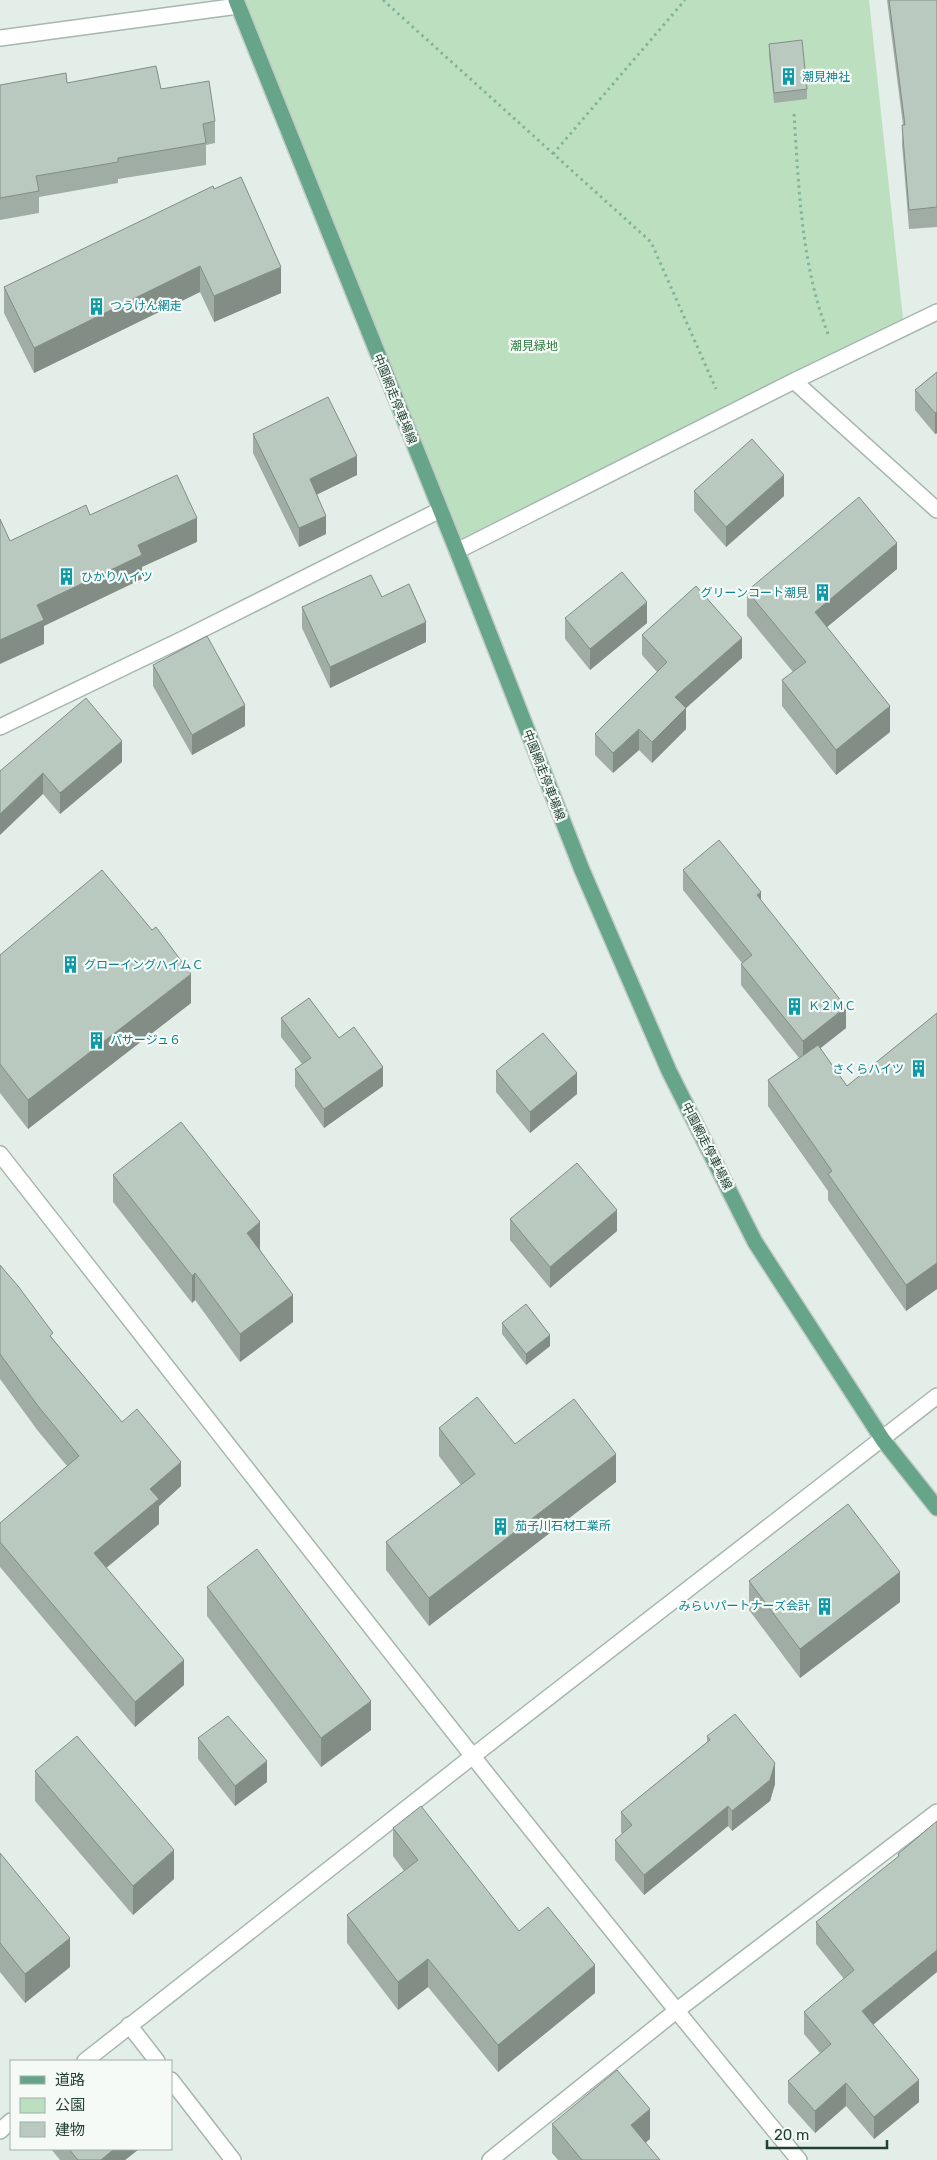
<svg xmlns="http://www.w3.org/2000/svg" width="937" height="2160" font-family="Rubik,'Noto Sans JP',sans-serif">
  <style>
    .green { fill: #bce0bf }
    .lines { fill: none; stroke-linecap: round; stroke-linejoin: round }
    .minor-casing { stroke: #a6b7ae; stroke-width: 18 }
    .major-casing { stroke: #c1cac6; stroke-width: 18 }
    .path { stroke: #83b39b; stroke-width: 3; stroke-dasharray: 2.5 4; stroke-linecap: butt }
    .minor { stroke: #fff; stroke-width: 15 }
    .major { stroke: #67a58a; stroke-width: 15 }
    .wall { fill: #9fada5 }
    .shaded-wall { fill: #828d86 }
    .building { fill: #b9c9c0; stroke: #828d86 }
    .labels { text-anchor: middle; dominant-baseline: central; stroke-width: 4.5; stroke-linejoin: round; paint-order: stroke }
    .culture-label { font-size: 12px; fill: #0d838f; stroke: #f5faf7; text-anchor: start }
    .park-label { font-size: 12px; fill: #2a7a3a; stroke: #f5faf7 }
    .street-label { font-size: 12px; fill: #224133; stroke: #f5faf7 }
  </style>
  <rect width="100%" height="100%" fill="#e4eee8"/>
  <!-- green -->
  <path class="green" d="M236 0H869L904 328 457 551Z"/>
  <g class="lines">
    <defs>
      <g id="minor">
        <path d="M0 38 238 6"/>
        <path d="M794 381 937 510"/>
        <path d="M457 551 794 381 937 312"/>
        <path d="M0 727 185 638 440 510"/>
        <path d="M0 1154C265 1491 526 1830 799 2160"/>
        <path d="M129 2025 157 2061"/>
        <path d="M85 2061 473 1756 937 1396"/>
        <path d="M171 2080 233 2160"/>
        <path d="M0 2131 11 2121"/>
        <path d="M490 2160 676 2011 937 1812"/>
      </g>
      <path id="major" d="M236 0 457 551 582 870 669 1071 755 1242 883 1440 937 1508"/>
    </defs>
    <!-- minor casing -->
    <use href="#minor" class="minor-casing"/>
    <!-- major casing -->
    <use href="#major" class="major-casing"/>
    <!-- path -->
    <g class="path">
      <path d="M383 0 651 242 716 389"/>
      <path d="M794 114C799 189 801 263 828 334"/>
      <path d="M553 154 685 0"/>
    </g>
    <!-- minor -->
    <use href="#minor" class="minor"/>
    <!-- major -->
    <use href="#major" class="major"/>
  </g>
  <!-- wall -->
  <g class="wall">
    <path d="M887 0H937V227L909 229 902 144 903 125Z"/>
    <path d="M769 44 807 89V99L774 103 769 55Z"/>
    <path d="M67 83 161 89 215 121V143L206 145V165L118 179V183L39 197V213L0 220V85Z"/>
    <path d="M214 189 281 293 214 322 200 292 34 373 4 313V287Z"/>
    <path d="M937 372V433L935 434 915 410V390Z"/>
    <path d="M253 434 357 475 317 494 326 534 299 547 253 453Z"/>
    <path d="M694 491 784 496 726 547 694 511Z"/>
    <path d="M897 569 827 627 890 732 836 775 782 706V680L793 672 747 616V591Z"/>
    <path d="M382 597 426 642 330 688 302 628V607Z"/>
    <path d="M565 618 647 623 590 670 565 639Z"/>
    <path d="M642 635 742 658 686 708V729L652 763 639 750 613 773 595 755V734L657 672 642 655Z"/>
    <path d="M153 665 245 726 192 755 153 686Z"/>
    <path d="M122 762 60 814 43 794 0 771Z"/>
    <path d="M683 870 761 900 846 1028 820 1048 847 1086 937 1013V1289L906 1311 828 1200V1191L768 1106V1080L799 1058 741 985V964L742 963 683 890Z"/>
    <path d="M0 955 191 1003 28 1129 0 1093Z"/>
    <path d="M281 1018 339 1038 383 1086 324 1128 295 1087V1069L302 1064 281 1037Z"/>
    <path d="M496 1071 577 1094 530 1133 496 1092Z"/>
    <path d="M113 1175 260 1249 293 1322 240 1362 195 1300 192 1303 113 1202Z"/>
    <path d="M510 1219 617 1231 550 1288 510 1240Z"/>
    <path d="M0 1265 53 1339 122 1422 181 1486 159 1506V1524L106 1568 184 1685 135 1727 0 1567V1523L67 1466 38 1431 0 1379Z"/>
    <path d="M502 1323 550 1346 526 1365 502 1334Z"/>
    <path d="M439 1428 515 1444 616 1482 429 1626 386 1570V1542L461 1485 439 1456Z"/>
    <path d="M749 1581 900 1602 800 1678 749 1610Z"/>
    <path d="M207 1587 371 1730 321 1767 207 1616Z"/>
    <path d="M707 1736 775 1784 770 1801 732 1831 728 1826 644 1895 615 1860V1840L622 1834 621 1832V1812L707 1742Z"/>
    <path d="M198 1738 267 1782 235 1806 198 1759Z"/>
    <path d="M35 1771 174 1879 133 1915 35 1801Z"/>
    <path d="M937 1821 873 2024 919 2102 874 2139 846 2106 815 2133 788 2103V2081L820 2053 804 2034V2012L844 1979 816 1944V1922L898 1857V1854Z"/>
    <path d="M393 1828 595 1993 498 2072 428 1987 398 2010 347 1943V1915L404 1871 393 1856Z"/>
    <path d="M0 1853 70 1967 25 2003 0 1972Z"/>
    <path d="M552 2124 650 2139 645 2142 660 2160H558L552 2153Z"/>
    <path d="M51 2149H139L125 2160H60Z"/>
  </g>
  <!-- shaded-wall -->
  <g class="shaded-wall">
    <path d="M200 266V292L34 373V348Z"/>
    <path d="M281 267V293L214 322V296Z"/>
    <path d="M937 412V433L935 434V413Z"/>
    <path d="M357 456V475L310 498V479Z"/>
    <path d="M784 475V496L726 547V527Z"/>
    <path d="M326 516V534L299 547V528Z"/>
    <path d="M197 518V542L142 567V579L44 626V644L0 664V640L37 605 138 545Z"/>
    <path d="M897 543V569L815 637V612Z"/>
    <path d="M647 602V623L590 670V649Z"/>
    <path d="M426 622V642L330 688V667Z"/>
    <path d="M742 638V658L686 708V729L652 763V742L675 697Z"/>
    <path d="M245 705V726L192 755V735Z"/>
    <path d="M890 706V732L836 775V750Z"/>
    <path d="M639 729V750L613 773V753Z"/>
    <path d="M122 741V762L60 814V793Z"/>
    <path d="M43 773V794L0 835V814Z"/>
    <path d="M761 892V913L757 895Z"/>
    <path d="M191 974V1003L28 1129V1100Z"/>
    <path d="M846 1007V1028L803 1062V1041Z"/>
    <path d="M383 1067V1086L324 1128V1109Z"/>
    <path d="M577 1073V1094L530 1133V1112Z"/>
    <path d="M617 1210V1231L550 1288V1267Z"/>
    <path d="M260 1222V1249L247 1260V1233Z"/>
    <path d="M937 1263V1289L906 1311V1285Z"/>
    <path d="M195 1273V1300L192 1303V1276Z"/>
    <path d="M293 1295V1322L240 1362V1334Z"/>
    <path d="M550 1335V1346L526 1365V1354Z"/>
    <path d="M616 1454V1482L429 1626V1598Z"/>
    <path d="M181 1462V1486L159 1506V1524L94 1578V1553L150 1489Z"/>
    <path d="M900 1572V1602L800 1678V1649Z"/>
    <path d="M184 1660V1685L135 1727V1702Z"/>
    <path d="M371 1701V1730L321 1767V1738Z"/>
    <path d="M267 1761V1782L235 1806V1786Z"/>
    <path d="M775 1763V1784L770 1801 732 1831V1811Z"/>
    <path d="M728 1806V1826L644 1895V1875Z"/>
    <path d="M174 1850V1879L133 1915V1886Z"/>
    <path d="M70 1938V1967L25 2003V1974Z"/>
    <path d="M937 1950V1972L862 2034V2011Z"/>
    <path d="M428 1959V1987L398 2010V1982Z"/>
    <path d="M595 1965V1993L498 2072V2045Z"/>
    <path d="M919 2080V2102L874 2139V2117Z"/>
    <path d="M846 2083V2106L815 2133V2111Z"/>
    <path d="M650 2109V2139L631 2155V2125Z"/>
    <path d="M114 2149H139L125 2160H101Z"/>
  </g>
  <!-- building -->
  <g class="building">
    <path d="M889 0H937V207L909 210 902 125H905Z"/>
    <path d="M802 40 807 89 774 93 769 44Z"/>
    <path d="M156 66 161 89 209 81 215 121 203 124 206 143 118 158V162L36 176 39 191 0 198V85L66 73 67 83Z"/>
    <path d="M241 177 281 267 214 296 200 266 34 348 4 287 213 186 214 189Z"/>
    <path d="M937 372V412L935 413 915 390Z"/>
    <path d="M328 397 357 456 310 479 326 516 299 528 253 434Z"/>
    <path d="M752 439 784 475 726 527 694 491Z"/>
    <path d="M177 475 197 518 138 545 142 555 37 605 44 620 0 640V519L10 541 86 505 90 515Z"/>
    <path d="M859 497 897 543 815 612 890 706 836 750 782 680 806 662 747 591Z"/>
    <path d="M622 572 647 602 590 649 565 618Z"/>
    <path d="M371 575 382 597 409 584 426 622 330 667 302 607Z"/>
    <path d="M696 586 742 638 675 697 686 708 652 742 639 729 613 753 595 734 667 662 642 635Z"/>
    <path d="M207 636 245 705 192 735 153 665Z"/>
    <path d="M86 698 122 741 60 793 43 773 0 814V771Z"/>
    <path d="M719 840 761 892 757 895 846 1007 803 1041 741 964 752 955 683 870Z"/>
    <path d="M102 870 152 930 156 927 191 974 28 1100 0 1064V955Z"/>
    <path d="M309 998 339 1038 354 1027 383 1067 324 1109 295 1069 311 1058 281 1018Z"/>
    <path d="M937 1013V1263L906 1285 828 1174 832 1171 768 1080 818 1045 847 1086Z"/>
    <path d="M543 1033 577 1073 530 1112 496 1071Z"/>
    <path d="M181 1122 260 1222 247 1233 293 1295 240 1334 195 1273 192 1276 113 1175Z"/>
    <path d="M577 1163 617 1210 550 1267 510 1219Z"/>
    <path d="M0 1265 18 1286 53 1333 50 1336 122 1422 137 1409 181 1462 150 1489 159 1499 94 1553 184 1660 135 1702 0 1542V1523L79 1456 38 1406 0 1354Z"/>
    <path d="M526 1304 550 1335 526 1354 502 1323Z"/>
    <path d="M477 1397 515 1444 574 1399 616 1454 429 1598 386 1542 475 1474 439 1428Z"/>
    <path d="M848 1504 900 1572 800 1649 749 1581Z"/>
    <path d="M257 1549 371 1701 321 1738 207 1587Z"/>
    <path d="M735 1714 775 1763 770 1780 732 1811 728 1806 644 1875 615 1840 632 1825 621 1812 710 1740 707 1736Z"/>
    <path d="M228 1716 267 1761 235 1786 198 1738Z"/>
    <path d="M77 1736 174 1850 133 1886 35 1771Z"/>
    <path d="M421 1806 519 1931 548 1907 595 1965 498 2045 428 1959 398 1982 347 1915 418 1860 393 1828Z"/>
    <path d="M937 1821V1950L862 2011 919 2080 874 2117 846 2083 815 2111 788 2081 831 2044 804 2012 854 1970 816 1922 899 1856 898 1854Z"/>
    <path d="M0 1853 70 1938 25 1974 0 1943Z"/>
    <path d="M617 2070 650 2109 631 2125 660 2160H582L552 2124Z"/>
    <path d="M69 2149H114L101 2160H78Z"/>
  </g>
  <!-- icons -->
  <defs>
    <symbol id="building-bare" viewBox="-9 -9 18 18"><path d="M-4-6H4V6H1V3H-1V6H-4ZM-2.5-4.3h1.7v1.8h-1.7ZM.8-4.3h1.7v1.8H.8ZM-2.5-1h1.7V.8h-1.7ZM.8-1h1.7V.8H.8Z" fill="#0f9aa8" stroke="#f5faf7" stroke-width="2.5" paint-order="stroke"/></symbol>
  </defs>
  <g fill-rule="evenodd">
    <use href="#building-bare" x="776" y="64" width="25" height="25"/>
    <use href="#building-bare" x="84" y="294" width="25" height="25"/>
    <use href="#building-bare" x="54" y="564" width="25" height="25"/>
    <use href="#building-bare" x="810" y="580" width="25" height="25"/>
    <use href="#building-bare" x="58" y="952" width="25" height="25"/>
    <use href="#building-bare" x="782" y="994" width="25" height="25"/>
    <use href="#building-bare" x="84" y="1028" width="25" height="25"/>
    <use href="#building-bare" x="906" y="1056" width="25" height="25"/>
    <use href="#building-bare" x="488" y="1514" width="25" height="25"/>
    <use href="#building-bare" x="812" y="1594" width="25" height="25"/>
  </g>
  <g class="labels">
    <!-- culture labels -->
    <g class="culture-label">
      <text x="802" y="77">潮見神社</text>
      <text x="110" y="306">つうけん網走</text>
      <text x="81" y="577">ひかりハイツ</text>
      <text x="808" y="593" text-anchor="end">グリーンコート潮見</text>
      <text x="84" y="965">グローイングハイムＣ</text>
      <text x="808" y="1006">Ｋ２ＭＣ</text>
      <text x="110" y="1040">パサージュ６</text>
      <text x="904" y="1069" text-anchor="end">さくらハイツ</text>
      <text x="515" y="1526">茄子川石材工業所</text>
      <text x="810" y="1606" text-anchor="end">みらいパートナーズ会計</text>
    </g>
    <!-- park labels -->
    <g class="park-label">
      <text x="534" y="346">潮見緑地</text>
    </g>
    <!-- street labels -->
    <g class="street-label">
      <text transform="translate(395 399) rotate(68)">中園網走停車場線</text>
      <text transform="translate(544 775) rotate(69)">中園網走停車場線</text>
      <text transform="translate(707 1146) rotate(63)">中園網走停車場線</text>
    </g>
  </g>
  <!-- legend -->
  <rect x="10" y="2060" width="162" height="90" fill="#f5faf7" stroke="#a1b0a9"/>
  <rect x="20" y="2076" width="25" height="8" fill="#67a58a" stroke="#a1b0a9"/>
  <text x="55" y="2085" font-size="15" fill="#224133">道路</text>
  <rect x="20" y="2098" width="25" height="15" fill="#bce0bf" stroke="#a1b0a9"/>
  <text x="55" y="2110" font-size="15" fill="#224133">公園</text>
  <rect x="20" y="2122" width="25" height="15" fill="#b9c9c0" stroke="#a1b0a9"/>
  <text x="55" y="2135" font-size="15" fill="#224133">建物</text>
  <!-- scale -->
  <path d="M767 2140v8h120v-8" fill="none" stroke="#224133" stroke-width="2.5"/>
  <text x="774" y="2140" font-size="15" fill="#224133" stroke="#f5faf7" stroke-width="4" paint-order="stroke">20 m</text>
</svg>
